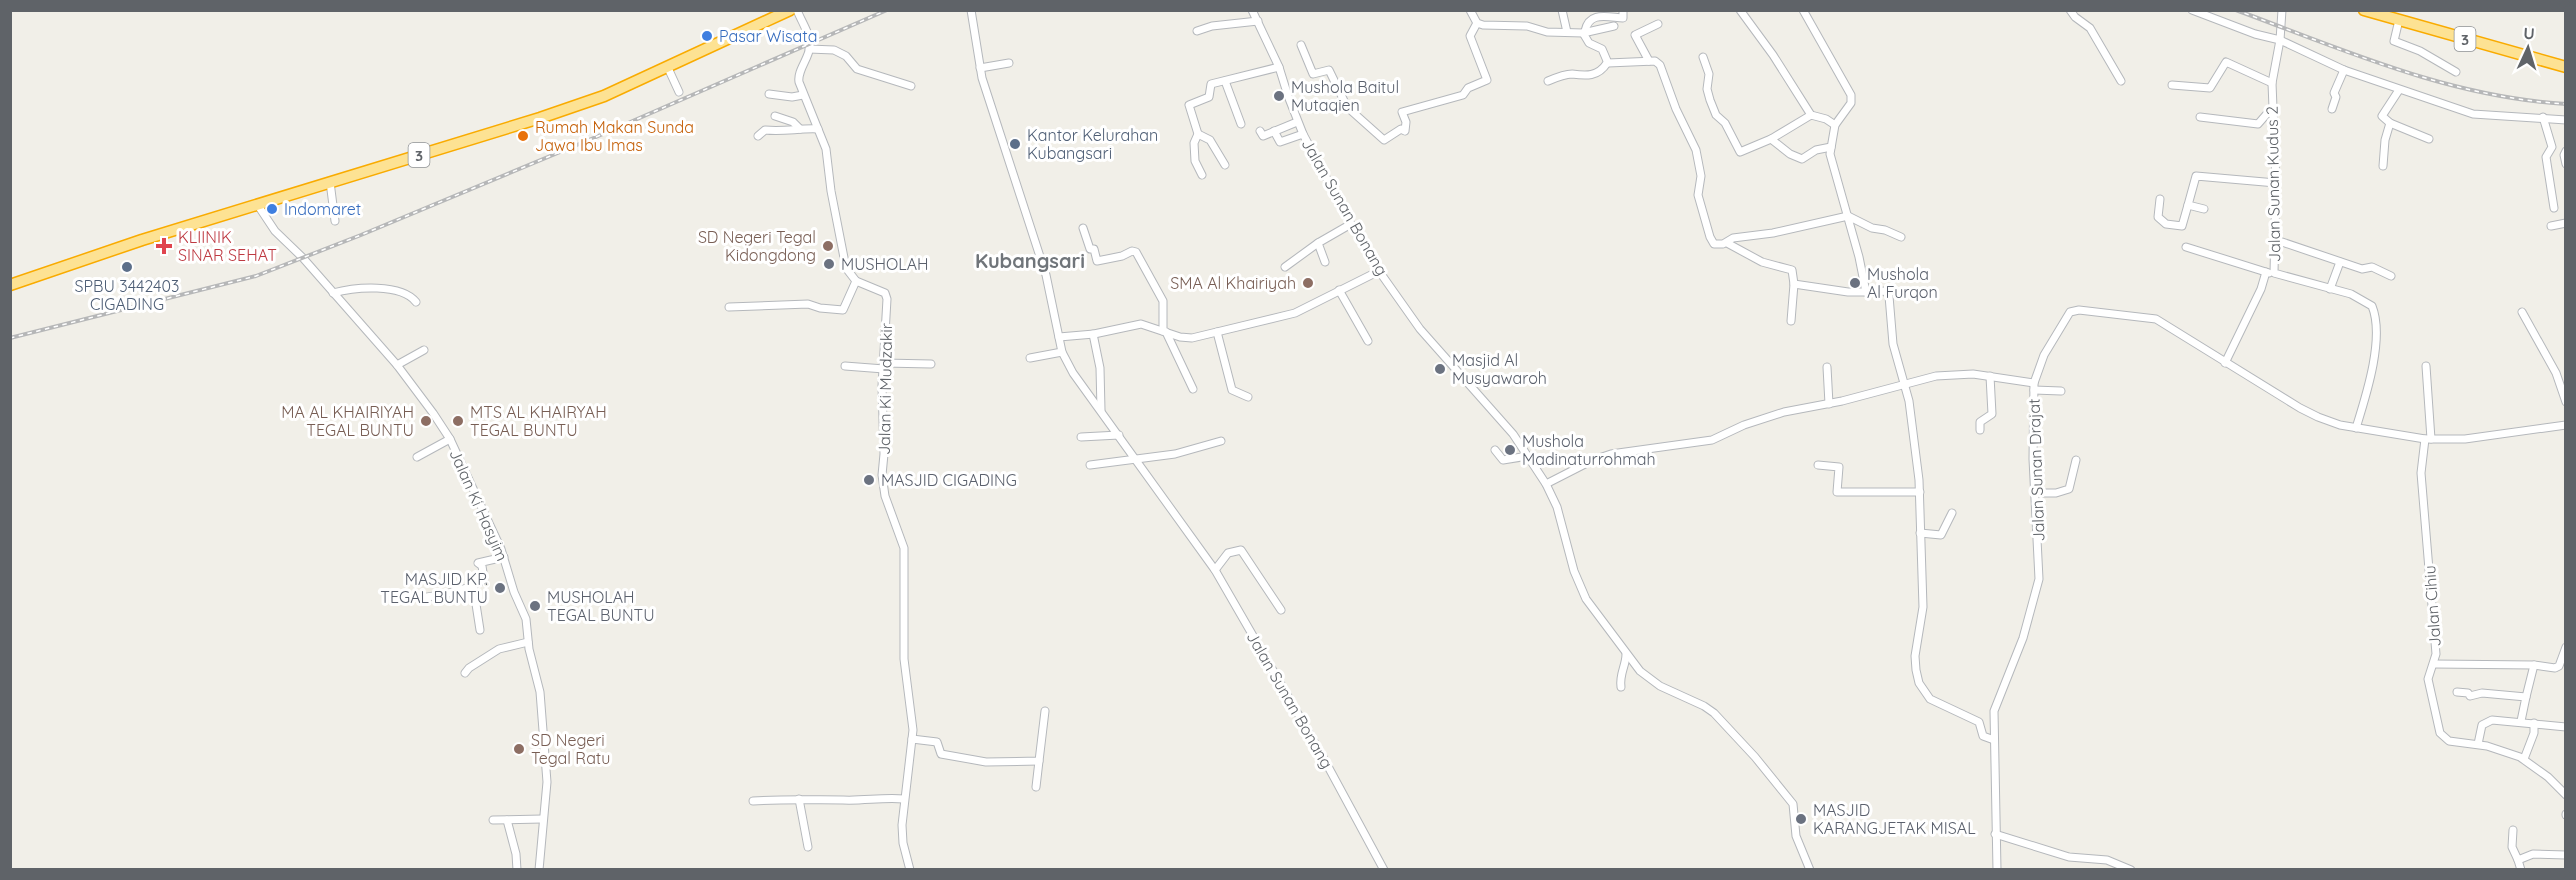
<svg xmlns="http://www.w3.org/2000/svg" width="2576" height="880" font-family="Quicksand,sans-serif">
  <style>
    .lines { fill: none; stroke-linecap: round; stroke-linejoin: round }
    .minor-casing { stroke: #b5b8bc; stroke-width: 9 }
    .highway-casing { stroke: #f9ab00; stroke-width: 13 }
    .minor { stroke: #fff; stroke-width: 7 }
    .highway { stroke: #fde293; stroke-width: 10 }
    .rail-casing { stroke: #b6b7b8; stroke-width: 4 }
    .rail { stroke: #fff; stroke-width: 1.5; stroke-dasharray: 4.5; stroke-linecap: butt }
    .shop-dot { fill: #3f7fe0; stroke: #fff; stroke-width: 2 }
    .worship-dot { fill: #6b7280; stroke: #fff; stroke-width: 2 }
    .food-dot { fill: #e8710a; stroke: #fff; stroke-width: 2 }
    .service-dot { fill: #5c6f8a; stroke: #fff; stroke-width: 2 }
    .health-dot { fill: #e0444e; stroke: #fff; stroke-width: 2 }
    .education-dot { fill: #8d6e63; stroke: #fff; stroke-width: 2 }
    .labels { text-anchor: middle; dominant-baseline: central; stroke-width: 6; stroke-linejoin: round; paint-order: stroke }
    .shield { fill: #fff; stroke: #8f9295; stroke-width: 1.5 }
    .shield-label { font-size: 15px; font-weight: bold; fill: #5f6368 }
    .shop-label { font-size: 16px; fill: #366cbe; stroke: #fff; text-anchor: start }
    .worship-label { font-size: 16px; fill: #5b616d; stroke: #fff; text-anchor: start }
    .food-label { font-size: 16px; fill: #c56008; stroke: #fff; text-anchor: start }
    .service-label { font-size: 16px; fill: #4e5e75; stroke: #fff; text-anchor: start }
    .street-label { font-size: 16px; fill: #5f6368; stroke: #fff }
    .health-label { font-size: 16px; fill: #be3a42; stroke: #fff; text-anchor: start }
    .education-label { font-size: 16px; fill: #785e54; stroke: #fff; text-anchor: end }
    .quarter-label { font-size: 20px; font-weight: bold; fill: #70757a; stroke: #fff }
  </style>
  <rect width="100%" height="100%" fill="#f1efe8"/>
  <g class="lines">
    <defs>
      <g id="minor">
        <path d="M797 10C801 21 811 35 810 46 809 59 797 70 799 82L826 149 831 191 846 268 856 281 885 293 887 299 882 386 884 454 882 475 885 496 904 548V659L913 730 902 825 903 843 910 870"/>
        <path d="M971 10 982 78 1046 275 1062 352 1073 373 1215 570 1324 759 1384 870"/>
        <path d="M1252 10 1279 67 1288 96 1303 134 1351 224 1379 271 1420 329 1513 434 1546 484 1557 507 1574 571 1586 599 1640 671 1660 686 1704 706 1714 713 1755 757 1793 804 1796 836 1810 870"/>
        <path d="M1470 10 1477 23 1483 25 1527 26 1547 32 1583 33 1614 26"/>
        <path d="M1562 10 1567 32"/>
        <path d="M1740 10 1773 55 1811 115 1826 119 1835 125 1830 154 1859 257 1866 292 1885 291 1889 296 1893 344 1909 401 1919 480 1923 607 1915 656 1916 670 1919 683 1930 699 1979 722 1983 736 1994 740"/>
        <path d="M1803 10 1851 95V103L1835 125"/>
        <path d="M2070 10 2075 17 2090 28 2121 81"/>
        <path d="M2192 10 2255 34 2280 40 2344 70 2473 114 2566 120"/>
        <path d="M2282 10 2280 40 2272 83 2276 183 2274 273 2351 294 2372 306C2385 338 2366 396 2356 428"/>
        <path d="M2399 20 2394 41 2420 51 2456 72"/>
        <path d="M1197 31 1212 26 1258 21"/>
        <path d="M1585 31C1589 11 1607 17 1623 18V10"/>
        <path d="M1583 33 1589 43 1602 49 1608 63 1655 61 1660 65 1676 109 1696 150 1701 176 1698 195 1710 237 1714 244H1723L1733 238 1773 233 1848 216 1872 228 1885 230 1901 237"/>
        <path d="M1301 45 1313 74 1329 70 1347 107 1384 140 1401 129 1405 131 1406 122 1402 112 1463 95 1468 88 1487 80 1470 36 1477 23"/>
        <path d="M809 49 834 50 846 56 857 69 911 86"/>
        <path d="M1703 57 1709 74 1707 89 1710 100 1716 115 1725 123 1740 152 1771 139 1811 115"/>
        <path d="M1649 61 1635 35 1658 24"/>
        <path d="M668 68 679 92"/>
        <path d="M980 68 1009 63"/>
        <path d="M1225 81 1241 124"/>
        <path d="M1548 81C1555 78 1565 74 1572 74 1586 76 1598 77 1607 63"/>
        <path d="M2172 85 2210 88 2226 62 2272 83"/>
        <path d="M769 94 792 97 803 95"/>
        <path d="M2332 109 2336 97 2334 93 2344 70"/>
        <path d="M775 116 793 122 800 129"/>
        <path d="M2200 117 2258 124 2272 108"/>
        <path d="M2543 117 2552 147 2546 157 2554 208"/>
        <path d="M2390 123 2429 139"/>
        <path d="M1260 131 1263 136 1297 122"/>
        <path d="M1274 131 1280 142 1303 134"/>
        <path d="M1198 134 1210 140 1225 165"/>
        <path d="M758 136 765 130C784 132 800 128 818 129"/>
        <path d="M1771 139 1790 154 1802 159 1816 150 1831 147"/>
        <path d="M2566 151 2564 155 2566 164"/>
        <path d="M2383 166 2385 140 2390 123 2382 116 2399 90"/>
        <path d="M1202 175 1195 161 1194 143 1198 134 1189 105 1209 97 1211 84 1279 67"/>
        <path d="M330 182 335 221"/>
        <path d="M2160 199 2158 217 2166 224 2182 226 2188 205"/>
        <path d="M257 204 275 231 303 258 397 365 433 413 450 439 501 549 514 592 526 619 529 649 540 692 547 782 539 870"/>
        <path d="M2204 209 2188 205 2196 176 2276 183"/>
        <path d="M2551 226 2566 223"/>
        <path d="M1083 228 1090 249H1094L1097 261 1122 256 1132 251 1136 252 1163 301V331"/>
        <path d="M2276 240 2362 269 2372 267 2391 276"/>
        <path d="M1727 243 1762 262 1792 270 1794 284 1848 292H1866"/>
        <path d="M2186 247 2269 273"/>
        <path d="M1325 262 1318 243 1351 224"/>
        <path d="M1285 267 1318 243"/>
        <path d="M2330 289 2340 262"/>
        <path d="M1339 290 1368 341"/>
        <path d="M333 293C355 287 401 283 416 302"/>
        <path d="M729 307 808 304 820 308 843 310 856 281"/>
        <path d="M2522 312 2556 373 2566 402"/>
        <path d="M1791 321 1794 284"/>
        <path d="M1166 332 1193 389"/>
        <path d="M1217 332 1232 390 1248 397"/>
        <path d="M1093 334 1100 368 1101 410"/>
        <path d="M1059 337 1094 334 1141 324 1180 337 1192 338 1295 313 1379 271"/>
        <path d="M1030 358 1062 352"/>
        <path d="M884 363 931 364"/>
        <path d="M2225 363 2261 289 2266 272"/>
        <path d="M397 365 424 350"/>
        <path d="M845 366 884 369"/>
        <path d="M2426 366 2431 439"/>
        <path d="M1827 367 1829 404"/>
        <path d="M2034 390 2061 391"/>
        <path d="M1980 430V422L1992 414 1990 376"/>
        <path d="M1081 437 1119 435"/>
        <path d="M2425 439 2421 473 2436 654 2428 679 2440 733 2449 741 2487 746 2520 757 2548 777 2566 795"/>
        <path d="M1495 450 1503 460 1528 456"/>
        <path d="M417 457 450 439"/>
        <path d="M1090 465 1175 454 1221 441"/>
        <path d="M1818 465 1839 467 1837 492H1920"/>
        <path d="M1546 484 1593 460 1611 454 1712 440 1744 425 1784 412 1842 401 1936 376 1973 374 2034 383"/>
        <path d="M2035 493H2056L2069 489 2076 460"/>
        <path d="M1920 533 1941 535 1952 513"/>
        <path d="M1215 570 1228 553 1241 550 1281 610"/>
        <path d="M473 585 480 630"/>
        <path d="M414 597C429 599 473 589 484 579L482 566 478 563 504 557"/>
        <path d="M2434 664 2534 665 2555 668 2559 666 2566 647"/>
        <path d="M465 673 469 668 499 649 528 642"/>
        <path d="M1621 687C1619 674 1626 666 1626 654"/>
        <path d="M2457 692 2468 693 2470 696 2482 693 2526 697 2521 721"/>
        <path d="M2526 697 2534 665"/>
        <path d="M912 739 937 742 941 754 986 762 1039 761 1045 711"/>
        <path d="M2478 744 2482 725 2492 720 2566 727"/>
        <path d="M2524 759 2534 733V723"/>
        <path d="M1036 787 1039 761"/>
        <path d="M799 799 808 847"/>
        <path d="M753 801C784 799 813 800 843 800 864 801 883 797 904 799"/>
        <path d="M2566 814V815"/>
        <path d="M493 820 542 819"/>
        <path d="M507 820 516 854 517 870"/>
        <path d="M2513 830 2512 847 2518 860 2533 854 2566 855"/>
        <path d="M1995 834 2069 857 2107 860 2131 870"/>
        <path d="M2518 860 2521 870"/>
        <path d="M1997 870 1994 711 2023 638 2039 579 2033 459 2034 383 2044 355 2070 312 2079 310 2156 319 2300 408 2318 417 2340 425 2425 439H2465L2566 425"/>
      </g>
      <g id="highway">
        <path d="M2364 10 2566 67"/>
        <path d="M10 285 142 240 540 118 604 96 790 10"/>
      </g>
    </defs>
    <!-- minor casing -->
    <use href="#minor" class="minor-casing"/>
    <!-- highway casing -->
    <use href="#highway" class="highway-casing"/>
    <!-- minor -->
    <use href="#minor" class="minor"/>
    <!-- highway -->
    <use href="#highway" class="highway"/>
    <defs>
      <g id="rail">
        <path d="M2236 10C2344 50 2449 97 2566 104"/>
        <path d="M10 338 256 276 361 235 596 137 887 10"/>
      </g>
    </defs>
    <!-- rail casing -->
    <use href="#rail" class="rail-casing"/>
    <!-- rail -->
    <use href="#rail" class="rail"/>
  </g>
  <!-- markers -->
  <g class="shop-dot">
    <circle cx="707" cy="36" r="6"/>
    <circle cx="272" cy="209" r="6"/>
  </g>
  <g class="worship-dot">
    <circle cx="1279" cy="96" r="6"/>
    <circle cx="829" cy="264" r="6"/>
    <circle cx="1855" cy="283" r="6"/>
    <circle cx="1440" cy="369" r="6"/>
    <circle cx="1510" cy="450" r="6"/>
    <circle cx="869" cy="480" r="6"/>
    <circle cx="500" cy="588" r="6"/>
    <circle cx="535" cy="606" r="6"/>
    <circle cx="1801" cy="819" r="6"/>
  </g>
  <circle class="food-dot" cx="523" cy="136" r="6"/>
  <g class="service-dot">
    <circle cx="1015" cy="144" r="6"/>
    <circle cx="127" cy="267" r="6"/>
  </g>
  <path class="health-dot" d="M161 237h6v6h6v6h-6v6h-6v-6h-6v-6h6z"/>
  <g class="education-dot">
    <circle cx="828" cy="246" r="6"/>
    <circle cx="1308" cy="283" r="6"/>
    <circle cx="426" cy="421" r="6"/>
    <circle cx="458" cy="421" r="6"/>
    <circle cx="519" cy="749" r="6"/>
  </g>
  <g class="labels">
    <!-- shield labels -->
    <g class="shield">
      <rect x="2454.5" y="27" width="21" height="24" rx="4.5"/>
      <rect x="408.5" y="143" width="21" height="24" rx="4.5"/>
    </g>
    <g class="shield-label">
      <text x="2465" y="39">3</text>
      <text x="419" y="155">3</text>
    </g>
    <!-- shop labels -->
    <g class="shop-label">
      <text x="719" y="36">Pasar Wisata</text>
      <text x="284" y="209">Indomaret</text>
    </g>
    <!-- worship labels -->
    <g class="worship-label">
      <text x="1291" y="87">Mushola Baitul<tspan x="1291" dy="18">Mutaqien</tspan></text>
      <text x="841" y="264">MUSHOLAH</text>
      <text x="1867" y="274">Mushola<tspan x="1867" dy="18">Al Furqon</tspan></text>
      <text x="1452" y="360">Masjid Al<tspan x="1452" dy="18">Musyawaroh</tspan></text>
      <text x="1522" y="441">Mushola<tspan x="1522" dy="18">Madinaturrohmah</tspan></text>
      <text x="881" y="480">MASJID CIGADING</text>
      <text x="488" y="579" text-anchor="end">MASJID KP.<tspan x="488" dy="18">TEGAL BUNTU</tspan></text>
      <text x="547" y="597">MUSHOLAH<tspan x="547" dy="18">TEGAL BUNTU</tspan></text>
      <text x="1813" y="810">MASJID<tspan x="1813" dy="18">KARANGJETAK MISAL</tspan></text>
    </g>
    <!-- food labels -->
    <g class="food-label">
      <text x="535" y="127">Rumah Makan Sunda<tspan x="535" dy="18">Jawa Ibu Imas</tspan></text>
    </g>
    <!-- service labels -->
    <g class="service-label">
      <text x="1027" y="135">Kantor Kelurahan<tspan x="1027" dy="18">Kubangsari</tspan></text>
      <text x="127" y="286" text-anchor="middle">SPBU 3442403<tspan x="127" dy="18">CIGADING</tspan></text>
    </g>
    <!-- street labels -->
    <g class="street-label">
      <text transform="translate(2273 184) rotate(-91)">Jalan Sunan Kudus 2</text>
      <text transform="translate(1345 207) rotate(60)">Jalan Sunan Bonang</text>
      <text transform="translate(885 389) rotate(-89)">Jalan Ki Mudzakir</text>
      <text transform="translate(2036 470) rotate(-92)">Jalan Sunan Drajat</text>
      <text transform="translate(479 505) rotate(66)">Jalan Ki Hasyim</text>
      <text transform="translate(2432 606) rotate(-94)">Jalan Cihiu</text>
      <text transform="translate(1290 700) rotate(60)">Jalan Sunan Bonang</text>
    </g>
    <!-- health labels -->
    <g class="health-label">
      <text x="178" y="237">KLIINIK<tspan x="178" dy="18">SINAR SEHAT</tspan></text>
    </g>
    <!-- education labels -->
    <g class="education-label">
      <text x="816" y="237">SD Negeri Tegal<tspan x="816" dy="18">Kidongdong</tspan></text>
      <text x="1296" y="283">SMA Al Khairiyah</text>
      <text x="414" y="412">MA AL KHAIRIYAH<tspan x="414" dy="18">TEGAL BUNTU</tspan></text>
      <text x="470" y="412" text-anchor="start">MTS AL KHAIRYAH<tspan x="470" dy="18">TEGAL BUNTU</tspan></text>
      <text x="531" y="740" text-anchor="start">SD Negeri<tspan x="531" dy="18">Tegal Ratu</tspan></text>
    </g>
    <!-- quarter labels -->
    <g class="quarter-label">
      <text x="1030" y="260">Kubangsari</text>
    </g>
  </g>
  <!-- border -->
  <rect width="2576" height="880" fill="none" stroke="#5f6368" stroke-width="24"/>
  <!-- north arrow -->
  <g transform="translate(2528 48) rotate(4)" stroke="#ffffff" stroke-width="4.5" paint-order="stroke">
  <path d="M0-4.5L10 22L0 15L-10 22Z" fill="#5f6368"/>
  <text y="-9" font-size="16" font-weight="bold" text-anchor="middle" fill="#5f6368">U</text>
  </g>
</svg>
